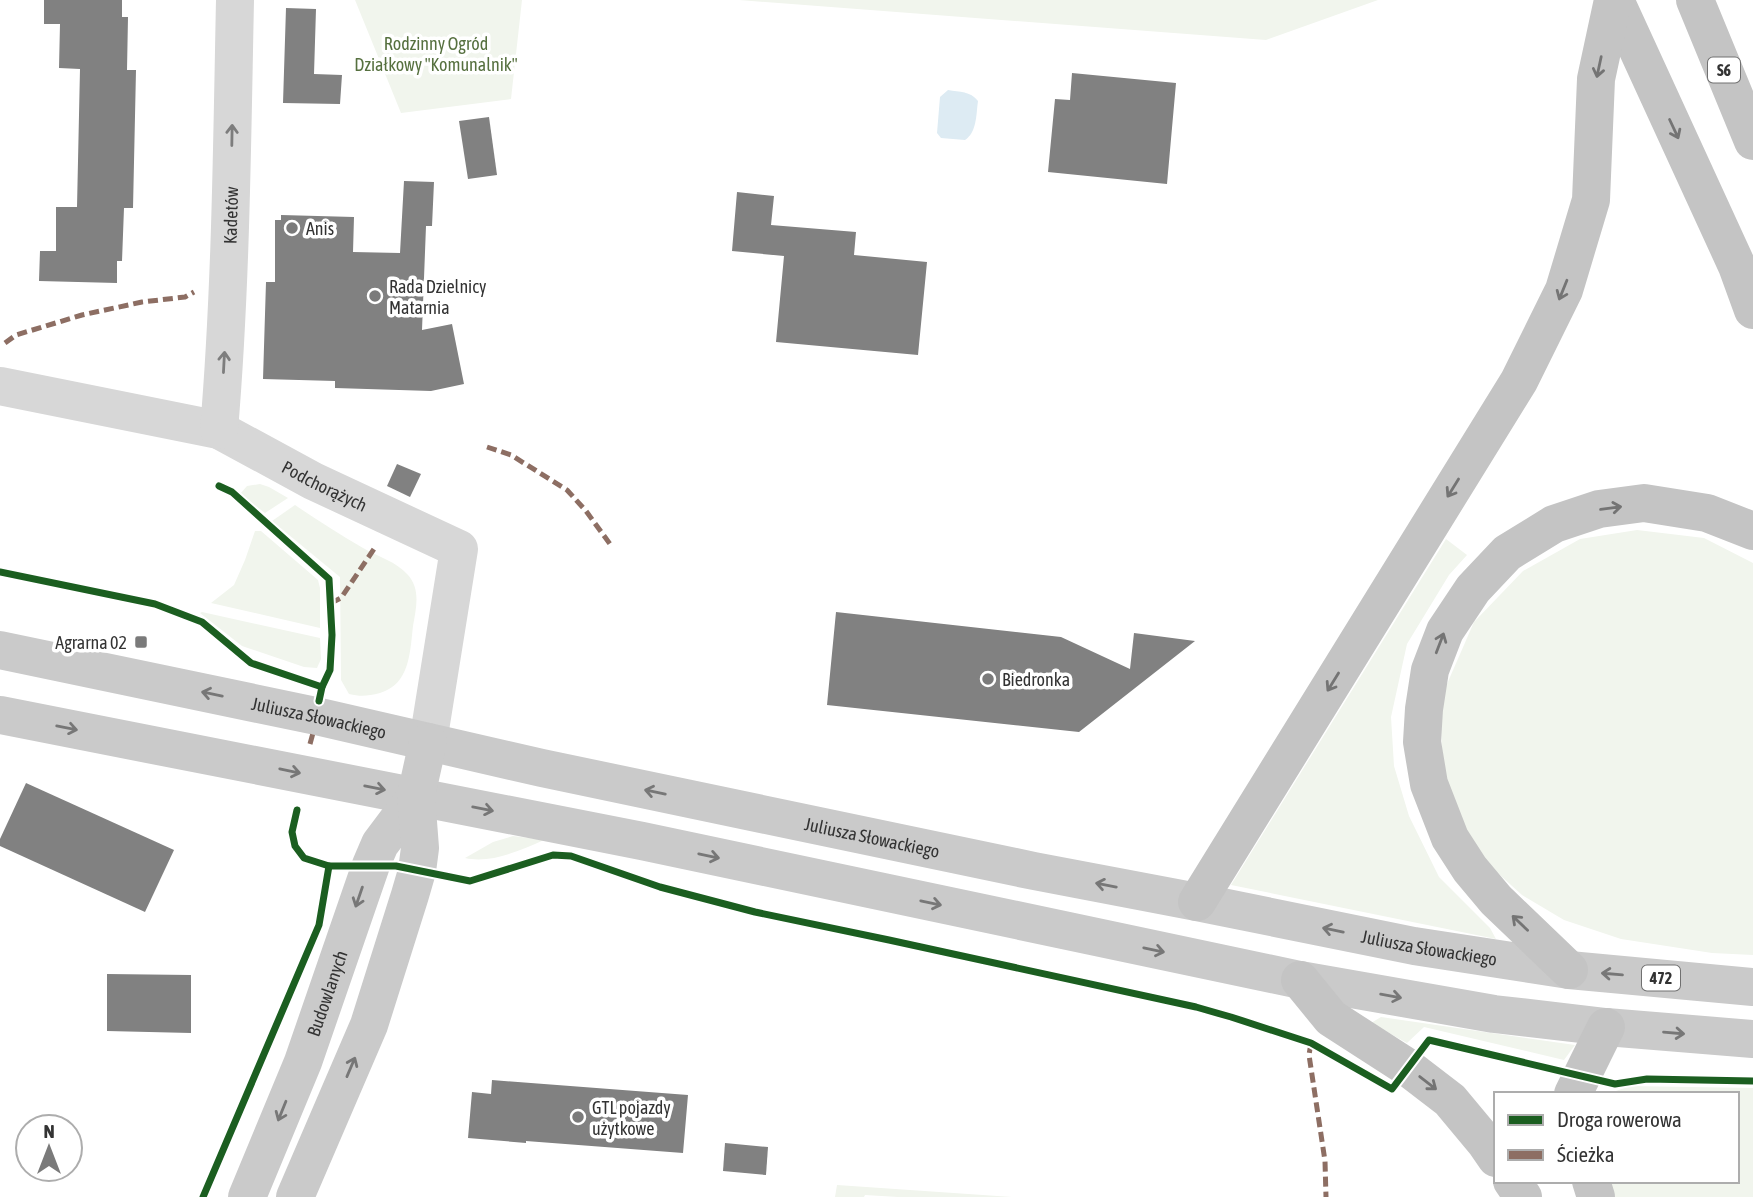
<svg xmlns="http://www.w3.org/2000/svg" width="1753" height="1197" font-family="'Asap Condensed',sans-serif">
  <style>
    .green { fill: #f1f5ed }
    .water { fill: #ddebf3 }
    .building { fill: #818181 }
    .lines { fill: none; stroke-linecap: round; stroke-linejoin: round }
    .minor { stroke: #d7d7d7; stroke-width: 38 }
    .major { stroke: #cacaca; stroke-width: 38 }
    .highway { stroke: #c4c4c4; stroke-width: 38 }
    .quiet { stroke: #8d6e63; stroke-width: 5; stroke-dasharray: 10 5; stroke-linecap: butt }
    .cycleway-casing { stroke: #fff; stroke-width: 11 }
    .cycleway { stroke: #1b5e20; stroke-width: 7 }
    .oneway { stroke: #747474 }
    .oneway2 { stroke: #7d7d7d }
    .oneway3 { stroke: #777 }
    .poi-dot { fill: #7a7a7a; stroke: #fff; stroke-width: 2.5 }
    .labels { text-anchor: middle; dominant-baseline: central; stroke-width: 7; stroke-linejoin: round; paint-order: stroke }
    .shield { fill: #fff; stroke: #707070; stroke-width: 2 }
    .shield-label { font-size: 16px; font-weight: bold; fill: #333 }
    .park-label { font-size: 18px; fill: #56703f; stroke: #fff }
    .street-label { font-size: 18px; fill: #333; stroke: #fff }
    .poi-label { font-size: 18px; fill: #333; stroke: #fff; text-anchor: start }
  </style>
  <rect width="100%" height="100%" fill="#fff"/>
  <!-- green -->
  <g class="green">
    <path d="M355 0H522L511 99 401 113Z"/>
    <path d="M739 0H1378L1266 40Z"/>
    <path d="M260 484 269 487 288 498 265 513 240 494 247 486Z"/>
    <path d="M295 505C317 520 339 534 363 548 377 556 397 562 408 575 421 590 416 608 413 626 410 652 410 684 380 693 368 696 361 697 349 694L341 680 340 577 272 521Z"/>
    <path d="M1637 530 1704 538 1753 563V955L1712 953 1621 939 1564 920 1522 895 1490 866 1456 817 1443 785 1440 700 1474 622 1523 571 1580 539Z"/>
    <path d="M255 531H261L318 580 320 588V628L211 603 234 585 245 560Z"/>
    <path d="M1446 539 1467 555 1449 575 1407 644 1391 717 1394 766 1409 816 1439 877 1490 928 1496 939 1231 885Z"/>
    <path d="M202 612 320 638 321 659 317 668 304 667 242 646 200 613Z"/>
    <path d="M513 836 544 840C521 850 491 864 465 858L493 842Z"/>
    <path d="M1381 1017 1575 1045 1564 1060 1424 1027 1407 1043 1371 1023Z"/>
    <path d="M1630 1086 1753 1088V1197H1612L1607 1181H1737V1094H1612L1613 1092Z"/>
    <path d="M837 1185 1012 1197H898L865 1195 864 1197H835Z"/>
  </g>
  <!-- water -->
  <path class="water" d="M948 90C960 92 970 91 978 101 976 115 977 132 965 140L941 138 937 133 940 97Z"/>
  <!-- building -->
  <g class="building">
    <path d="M44 0H122V17H128L127 70H136L133 208H124L122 261H117V283L39 281 40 251H56V207H77L80 69 59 68 60 24H44Z"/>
    <path d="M286 8 316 9 314 74 342 75 340 104 283 103Z"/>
    <path d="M1072 73 1176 83 1167 184 1048 172 1055 99 1070 100Z"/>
    <path d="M489 117 497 175 468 179 459 121Z"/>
    <path d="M404 181 434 182 432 226H426L422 330 452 324 464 384 431 391 335 388V381L263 379 266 282H275V220H281V215L354 217 353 252 400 253Z"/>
    <path d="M737 192 774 196 771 225 856 232 854 255 927 262 918 355 776 342 784 256 732 251Z"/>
    <path d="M397 464 421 474 410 497 387 486Z"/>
    <path d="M836 612 1061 637 1130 669 1134 633 1195 641 1079 732 827 705Z"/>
    <path d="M26 783 174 850 145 912 0 846V839Z"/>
    <path d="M107 974 191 975V1033L107 1031Z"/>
    <path d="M492 1080 688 1095 683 1153 526 1141V1143L468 1138 472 1092 491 1094Z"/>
    <path d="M725 1143 768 1147 766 1175 723 1171Z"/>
  </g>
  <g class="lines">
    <!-- minor -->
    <g class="minor">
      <path id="s1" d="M0 386 219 430 313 481 459 549 428 742"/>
      <path id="s2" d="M219 430C231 287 232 143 235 0"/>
    </g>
    <!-- major -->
    <g class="major">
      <path id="s3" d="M0 650 316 716 542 768 1034 871 1197 902 1414 946 1569 970 1753 987"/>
      <path d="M0 715 642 841 1300 980 1494 1014 1606 1027 1753 1039"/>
      <path id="s4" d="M247 1197 303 1062 371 865 380 844 416 796"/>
      <path d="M295 1197 369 1025 410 895 417 871 420 848 416 796 428 742"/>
    </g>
    <!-- highway -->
    <g class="highway">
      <path d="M1615 0 1737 266 1753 310"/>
      <path d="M1695 0 1753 141"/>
      <path d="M1197 902 1519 381 1564 290 1591 200 1596 79 1613 0"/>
      <path d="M1569 970 1496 900 1470 869 1450 838 1429 784 1422 742 1424 709 1430 670 1445 631 1473 589 1507 553 1554 524 1599 509 1644 503 1707 513 1753 531"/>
      <path d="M1300 980 1331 1018 1407 1067 1450 1100 1485 1142 1496 1158"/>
      <path d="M1573 1094 1606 1027"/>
      <path d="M1512 1181 1523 1197"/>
      <path d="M1591 1181 1596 1197"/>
    </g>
    <!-- quiet -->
    <g class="quiet">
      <path d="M5 343 16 335 82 315 142 302 185 297 194 292"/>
      <path d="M487 447 511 455 567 490 586 511 610 544"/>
      <path d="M331 603 341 598 374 549"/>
      <path d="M310 744 313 733"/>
      <path d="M1311 1043 1309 1055 1325 1161 1326 1197"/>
    </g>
    <defs>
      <g id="cycleway">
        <path d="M219 486 232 492 329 579 332 635 330 670 322 687 319 701"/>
        <path d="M0 572 155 604 202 622 251 663 322 687"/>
        <path d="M297 810 292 832 295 846 304 858 329 866H396L470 881 553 855 571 856 660 887 755 912 889 940 1196 1007 1231 1017 1311 1043 1392 1089 1429 1040 1615 1084 1647 1079 1753 1081"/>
        <path d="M203 1197 319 925 329 866"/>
      </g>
    </defs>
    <!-- cycleway casing -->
    <use href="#cycleway" class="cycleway-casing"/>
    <!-- cycleway -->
    <use href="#cycleway" class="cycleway"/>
  </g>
  <!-- one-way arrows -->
  <defs><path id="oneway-shaft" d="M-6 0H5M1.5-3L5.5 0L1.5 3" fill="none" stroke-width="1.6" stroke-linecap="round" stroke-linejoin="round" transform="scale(1.75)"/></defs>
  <g class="oneway">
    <use href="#oneway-shaft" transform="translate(1599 67) rotate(102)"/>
    <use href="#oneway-shaft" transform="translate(1674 129) rotate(65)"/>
    <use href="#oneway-shaft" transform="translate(1563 290) rotate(112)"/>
    <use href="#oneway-shaft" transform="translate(1453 488) rotate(122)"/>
    <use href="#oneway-shaft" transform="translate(1611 508) rotate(-8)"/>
    <use href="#oneway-shaft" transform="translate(1440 643) rotate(-69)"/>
    <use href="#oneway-shaft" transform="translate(1333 682) rotate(122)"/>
    <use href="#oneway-shaft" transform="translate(1520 923) rotate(-136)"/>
    <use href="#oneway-shaft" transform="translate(1428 1083) rotate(38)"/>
  </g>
  <g class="oneway2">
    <use href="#oneway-shaft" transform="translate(232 135) rotate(-89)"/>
    <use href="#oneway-shaft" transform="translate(224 362) rotate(-87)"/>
  </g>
  <g class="oneway3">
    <use href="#oneway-shaft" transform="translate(212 694) rotate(-168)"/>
    <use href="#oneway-shaft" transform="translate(67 728) rotate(11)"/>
    <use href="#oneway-shaft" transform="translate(290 771) rotate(12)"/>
    <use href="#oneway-shaft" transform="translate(375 788) rotate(11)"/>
    <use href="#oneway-shaft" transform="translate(655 792) rotate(-168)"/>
    <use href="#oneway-shaft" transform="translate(483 809) rotate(11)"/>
    <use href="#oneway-shaft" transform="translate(709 856) rotate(12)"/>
    <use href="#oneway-shaft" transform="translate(1106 885) rotate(-169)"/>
    <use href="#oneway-shaft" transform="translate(359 897) rotate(109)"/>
    <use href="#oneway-shaft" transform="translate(931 903) rotate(12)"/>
    <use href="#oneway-shaft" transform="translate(1333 930) rotate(-168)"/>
    <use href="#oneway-shaft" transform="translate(1154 950) rotate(12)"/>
    <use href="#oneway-shaft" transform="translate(1612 974) rotate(-175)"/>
    <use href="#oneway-shaft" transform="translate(1391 996) rotate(10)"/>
    <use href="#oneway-shaft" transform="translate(1674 1033) rotate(5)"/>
    <use href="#oneway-shaft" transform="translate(351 1067) rotate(-67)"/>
    <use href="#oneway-shaft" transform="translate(282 1111) rotate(112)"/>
  </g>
  <!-- markers -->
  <g class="poi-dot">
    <circle cx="292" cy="228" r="7"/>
    <circle cx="375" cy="296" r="7"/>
    <rect x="134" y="635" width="14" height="14" rx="3.5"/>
    <circle cx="988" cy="679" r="7"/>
    <circle cx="578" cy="1117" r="7"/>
  </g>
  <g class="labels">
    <!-- shield labels -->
    <g class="shield">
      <rect x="1708" y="57.5" width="32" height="25" rx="5"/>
      <rect x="1642" y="965.5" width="38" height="25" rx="5"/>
    </g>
    <g class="shield-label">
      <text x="1724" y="70">S6</text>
      <text x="1661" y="978">472</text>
    </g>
    <!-- park labels -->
    <g class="park-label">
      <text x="436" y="43">Rodzinny Ogród<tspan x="436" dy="21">Działkowy "Komunalnik"</tspan></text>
    </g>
    <!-- street labels -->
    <g class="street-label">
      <text stroke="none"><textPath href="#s2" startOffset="215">Kadetów</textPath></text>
      <text stroke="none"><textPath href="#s1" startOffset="343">Podchorążych</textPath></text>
      <text stroke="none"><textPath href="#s3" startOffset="326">Juliusza Słowackiego</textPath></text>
      <text stroke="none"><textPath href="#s3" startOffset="892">Juliusza Słowackiego</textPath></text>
      <text stroke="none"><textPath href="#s3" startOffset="1460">Juliusza Słowackiego</textPath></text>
      <text stroke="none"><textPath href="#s4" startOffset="219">Budowlanych</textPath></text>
    </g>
    <!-- poi labels -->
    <g class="poi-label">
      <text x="306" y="228">Anis</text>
      <text x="389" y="286">Rada Dzielnicy<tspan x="389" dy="21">Matarnia</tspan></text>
      <text x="127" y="642" text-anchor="end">Agrarna 02</text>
      <text x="1002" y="679">Biedronka</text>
      <text x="592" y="1107">GTL pojazdy<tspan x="592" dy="21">użytkowe</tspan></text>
    </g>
  </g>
  <!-- legend -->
  <rect x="1494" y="1092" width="245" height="91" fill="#ffffff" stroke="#adadad" stroke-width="2"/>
  <rect x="1508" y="1115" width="35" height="10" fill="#1b5e20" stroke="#adadad" stroke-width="2"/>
  <text x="1557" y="1127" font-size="21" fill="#333333">Droga rowerowa</text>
  <rect x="1508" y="1150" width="35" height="10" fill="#8d6e63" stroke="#adadad" stroke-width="2"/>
  <text x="1557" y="1162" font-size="21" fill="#333333">Ścieżka</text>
  <!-- north arrow -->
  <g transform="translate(49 1148)"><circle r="33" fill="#ffffff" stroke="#adadad" stroke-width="2"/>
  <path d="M0-5L12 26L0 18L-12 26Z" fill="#7a7a7a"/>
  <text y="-10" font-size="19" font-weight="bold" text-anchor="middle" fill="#333333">N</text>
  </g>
</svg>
